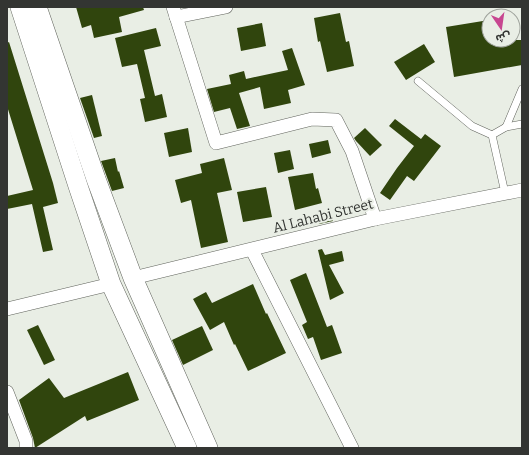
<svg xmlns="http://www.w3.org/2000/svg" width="529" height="455" font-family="Bitter,'Noto Sans Arabic',serif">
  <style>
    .building { fill: #30450d }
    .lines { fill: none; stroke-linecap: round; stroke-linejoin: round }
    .lane-casing { stroke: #61645d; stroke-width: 8 }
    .street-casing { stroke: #61645d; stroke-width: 14 }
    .secondary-casing { stroke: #61645d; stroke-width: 20 }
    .lane { stroke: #fff; stroke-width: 7 }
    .street { stroke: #fff; stroke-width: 13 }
    .secondary { stroke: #fff; stroke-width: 19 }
    .labels { text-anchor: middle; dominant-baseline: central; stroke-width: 4; stroke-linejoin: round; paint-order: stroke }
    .street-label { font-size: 14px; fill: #333532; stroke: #e9eee5 }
  </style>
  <rect width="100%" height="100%" fill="#e9eee5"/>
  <!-- building -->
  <g class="building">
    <path d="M76 7H143L144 10 119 17 122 32 94 38 91 25 82 28Z"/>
    <path d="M340 13 346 42 349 41 354 66 327 72 320 41 318 42 314 18Z"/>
    <path d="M489 20V40H522V65L454 77 446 27Z"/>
    <path d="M262 23 266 46 241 51 237 28Z"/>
    <path d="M156 28 161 46 144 50 155 96 162 94 167 117 145 122 140 99 145 98 137 64 122 67 115 38Z"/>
    <path d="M9 42 53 183 58 203 43 207 53 250 43 252 32 204 7 209V196L33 190 7 106V43Z"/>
    <path d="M424 44 435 62 406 80 394 62Z"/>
    <path d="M292 48 305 85 288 90 291 103 264 109 260 87 239 93 250 126 237 129 230 108 214 112 207 89 231 84 229 75 244 71 246 79 288 70 282 51Z"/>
    <path d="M92 95 102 136 94 138 80 98Z"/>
    <path d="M395 119 421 139 425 134 441 146 414 181 407 176 390 200 380 193 397 168 414 146 389 126Z"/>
    <path d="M188 128 192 152 169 157 164 133Z"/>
    <path d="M365 128 382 145 370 156 356 141 354 138Z"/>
    <path d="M328 140 331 153 312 158 309 144Z"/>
    <path d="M290 150 294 169 278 173 274 153Z"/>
    <path d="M115 158 118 172 119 171 124 188 112 191 101 161Z"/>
    <path d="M224 158 232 190 217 193 228 242 201 248 191 200 181 203 175 180 202 173 200 164Z"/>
    <path d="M313 173 316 189 318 188 322 203 295 210 288 177Z"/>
    <path d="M266 187 272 217 243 222 237 192Z"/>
    <path d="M331 214 333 221 319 224 318 217Z"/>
    <path d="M322 249 325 255 342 251 344 261 329 265 344 293 330 300 318 250Z"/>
    <path d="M306 273 327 327 332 325 342 353 321 360 313 337 308 339 302 325 307 322 290 280Z"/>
    <path d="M253 284 266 314 267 313 286 353 248 371 235 344 234 345 224 322 210 330 193 299 206 292 212 303Z"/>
    <path d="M38 325 55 360 44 365 27 330Z"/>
    <path d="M202 326 213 350 183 365 172 340Z"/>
    <path d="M128 372 139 400 87 421 85 416 35 448 33 438 19 400 49 378 64 398Z"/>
  </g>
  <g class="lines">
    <defs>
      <g id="lane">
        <path d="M418 81 472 126 492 135"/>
        <path d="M506 127 522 124"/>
        <path d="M505 193 492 135 506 127 522 89"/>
      </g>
      <g id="street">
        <path d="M173 7 216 143 312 119 336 120 352 151 375 219"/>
        <path d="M176 17 226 7"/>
        <path d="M252 250 352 448"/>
        <path d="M133 278 375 219 522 190"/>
        <path d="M7 309 111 284"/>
        <path d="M7 392 26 441V448"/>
      </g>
      <g id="secondary">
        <path d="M20 7 78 186 111 284 187 448"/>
        <path d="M37 7 96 179 133 278 208 448"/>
      </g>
    </defs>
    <!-- lane casing -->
    <use href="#lane" class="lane-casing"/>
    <!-- street casing -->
    <use href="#street" class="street-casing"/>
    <!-- secondary casing -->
    <use href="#secondary" class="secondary-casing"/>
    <!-- lane -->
    <use href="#lane" class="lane"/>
    <!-- street -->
    <use href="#street" class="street"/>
    <!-- secondary -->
    <use href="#secondary" class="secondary"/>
  </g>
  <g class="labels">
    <!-- street labels -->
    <g class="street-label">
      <text transform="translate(323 216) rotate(-14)">Al Lahabi Street</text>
    </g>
  </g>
  <!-- border -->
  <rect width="529" height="455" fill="none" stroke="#333532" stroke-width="16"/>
  <!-- north arrow -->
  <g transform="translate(501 28) rotate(167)"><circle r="19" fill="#e9eee5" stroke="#a0a49d"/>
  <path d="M0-3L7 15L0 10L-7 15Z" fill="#c74690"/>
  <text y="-6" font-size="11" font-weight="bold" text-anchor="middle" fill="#333532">ش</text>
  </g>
</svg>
